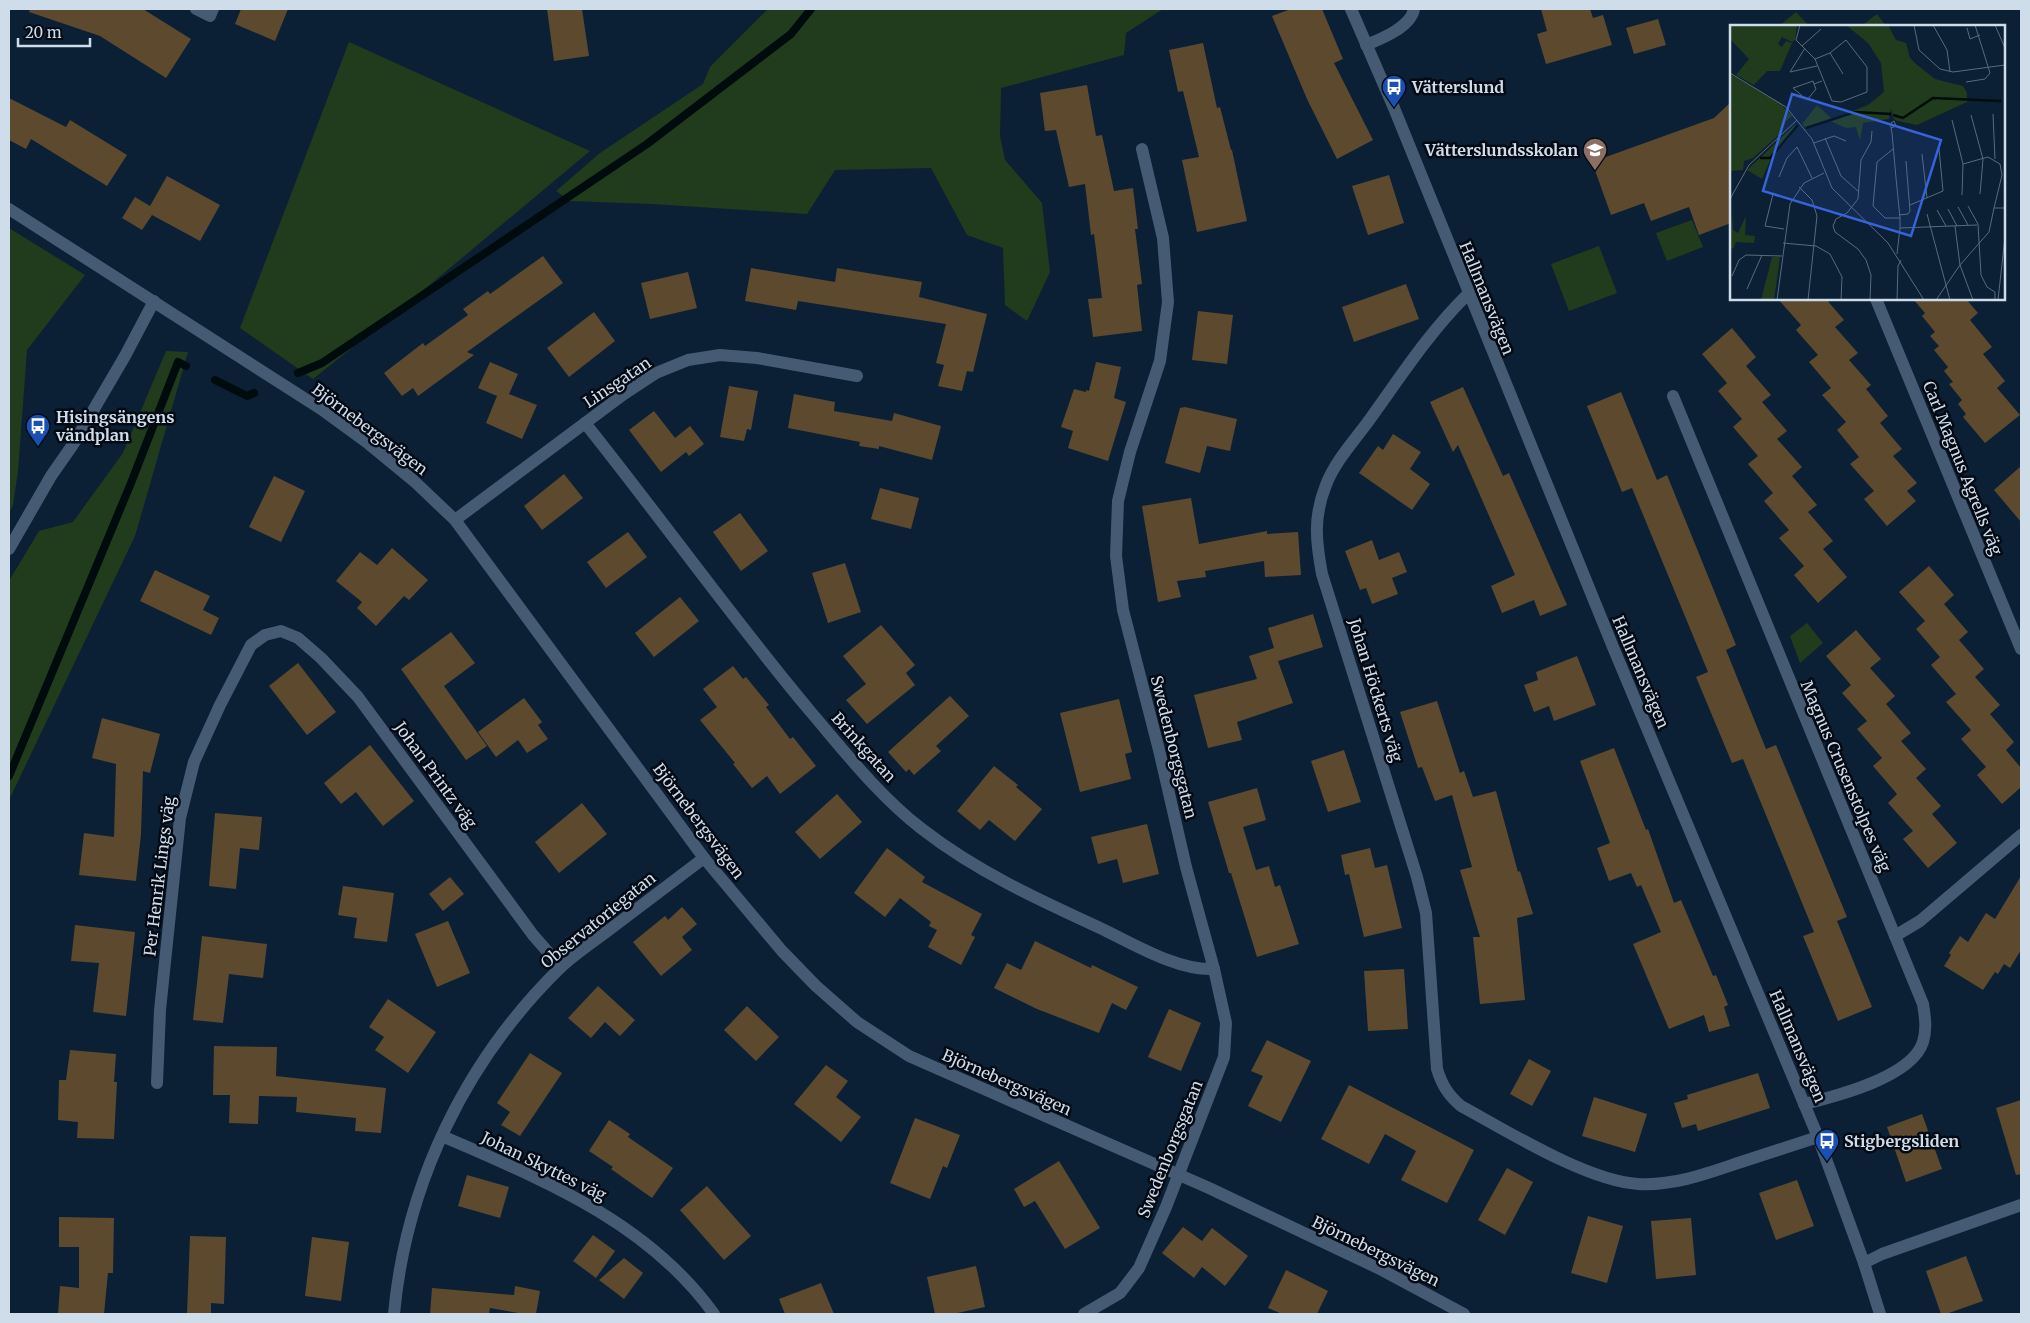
<svg xmlns="http://www.w3.org/2000/svg" width="2030" height="1323" font-family="Merriweather,serif">
  <style>
    .green { fill: #203c1c }
    .lines { fill: none; stroke-linecap: round; stroke-linejoin: round }
    .stream { stroke: #000b0d; stroke-width: 8 }
    .building { fill: #5c492e }
    .minor { stroke: #445b73; stroke-width: 12 }
    .tertiary { stroke: #445b73; stroke-width: 12 }
    .labels { text-anchor: middle; dominant-baseline: central; stroke-width: 5; stroke-linejoin: round; paint-order: stroke }
    .poi-label { font-size: 16px; font-weight: bold; fill: #cfdcea; stroke: #030a13; text-anchor: start }
    .street-label { font-size: 16px; fill: #cfdcea; stroke: #030a13 }
    .inset-river { fill: none; stroke: #000b0d; stroke-width: 2.5 }
    .inset-road { fill: none; stroke: #596b7d; stroke-width: 1 }
    .view { fill: #3863db; fill-opacity: 0.15; stroke: #3863db; stroke-width: 2.5 }
    .inset-edge { fill: none; stroke: #cfdcea; stroke-width: 2.5 }
  </style>
  <rect width="100%" height="100%" fill="#0b2035"/>
  <!-- green -->
  <g class="green">
    <path d="M768 9H1163L1126 33 1124 55 1001 88 1000 136 1005 160 1042 203 1050 272 1027 321 1005 305 1003 248 967 235 931 168 835 170 807 214 652 204 570 201 556 191 600 153 703 84 710 67Z"/>
    <path d="M1796 12 1809 26H1779Z"/>
    <path d="M1877 14 1886 26H1861Z"/>
    <path d="M349 42 590 151 414 298 313 379 240 328Z"/>
    <path d="M1692 220 1703 247 1667 261 1656 233Z"/>
    <path d="M9 228 85 275 27 350 18 471 13 505 9 513Z"/>
    <path d="M1599 246 1617 293 1569 311 1551 264Z"/>
    <path d="M166 351 188 352 135 536 9 800V581L39 531 73 522 123 453Z"/>
    <path d="M1807 623 1823 643 1800 663 1790 636Z"/>
  </g>
  <g class="lines">
    <!-- stream -->
    <g class="stream">
      <path d="M298 373 322 363 647 144 791 34 811 9"/>
      <path d="M215 380 247 396 254 393"/>
      <path d="M9 776 131 483 178 362 186 366"/>
    </g>
  </g>
  <!-- building -->
  <g class="building">
    <path d="M30 9H143L191 39 166 78 100 36 29 12Z"/>
    <path d="M241 9H288L275 41 235 24Z"/>
    <path d="M547 9H582L589 56 554 61Z"/>
    <path d="M1291 9H1322L1343 59 1334 63 1373 140 1337 159 1307 99 1272 16Z"/>
    <path d="M1541 9H1590L1593 18 1603 15 1612 45 1546 64 1537 34 1547 31Z"/>
    <path d="M1658 19 1666 45 1634 54 1626 28Z"/>
    <path d="M1203 43 1217 108 1220 107 1231 150H1232L1247 221 1197 232 1182 160 1199 157 1183 91 1178 92 1169 50Z"/>
    <path d="M1087 85 1096 136 1102 135 1114 191 1133 188 1138 229H1135L1142 284 1137 285 1142 331 1093 337 1088 299 1102 298 1094 234 1091 235 1085 184 1069 187 1056 130 1045 131 1040 93Z"/>
    <path d="M9 98 66 127 70 120 127 155 107 186 31 139 26 149 9 140Z"/>
    <path d="M1731 102V223L1699 235 1689 207 1651 221 1644 203 1611 215 1592 162 1714 118Z"/>
    <path d="M1389 175 1404 223 1368 235 1352 186Z"/>
    <path d="M167 176 220 205 200 241 152 215 142 230 122 218 135 197 150 206Z"/>
    <path d="M543 256 563 283 467 352 474 355 418 396 413 388 402 396 384 373 423 343 425 346 468 315 463 309 488 291 490 294Z"/>
    <path d="M751 268 835 282 837 268 922 282 919 297 987 314 973 372 967 371 962 391 938 386 944 365 936 363 946 324 798 301 796 310 745 301Z"/>
    <path d="M688 272 697 308 650 319 641 283Z"/>
    <path d="M1406 284 1419 319 1354 342 1342 307Z"/>
    <path d="M1778 299H1826L1844 320 1835 327 1858 353 1849 360 1871 385 1866 389 1888 416 1880 423 1902 449 1893 456 1917 483 1907 491 1916 501 1887 526 1864 499 1874 491 1850 464 1859 457 1837 430 1846 422 1822 395 1831 388 1809 362 1818 355 1796 330 1801 325Z"/>
    <path d="M1913 299H1966L1978 313 1970 320 1992 347 1983 354 2005 381 1997 388 2020 415 1985 443 1963 417 1966 414 1958 404 1962 400 1949 384 1953 382 1944 371 1948 367 1934 350 1939 346 1930 336 1935 332 1922 316 1925 313Z"/>
    <path d="M1198 311 1233 315 1227 364 1192 360Z"/>
    <path d="M594 312 615 341 569 377 547 348Z"/>
    <path d="M1732 328 1756 357 1746 366 1771 395 1762 402 1787 431 1777 439 1802 467 1792 476 1817 505 1808 512 1833 541 1823 549 1847 577 1818 603 1794 575 1804 566 1779 538 1789 530 1764 501 1773 493 1748 464 1758 456 1733 427 1742 419 1718 391 1727 383 1702 354Z"/>
    <path d="M490 362 518 374 509 394 537 405 522 439 486 423 497 396 478 388Z"/>
    <path d="M1096 362 1121 367 1114 398 1126 402 1108 461 1068 448 1073 431 1061 427 1074 389 1086 392V390L1089 391Z"/>
    <path d="M729 386 758 391 751 430 747 429 744 441 720 437Z"/>
    <path d="M1463 387 1503 476 1509 473 1567 605 1540 616 1534 600 1502 613 1491 586 1515 575 1458 445 1453 452 1430 402Z"/>
    <path d="M1621 392 1657 480 1667 475 1736 645 1726 650 1766 749 1776 745 1847 917 1837 921 1872 1007 1838 1021 1803 936 1814 932 1743 759 1732 763 1696 677 1708 672 1632 488 1622 492 1587 406Z"/>
    <path d="M794 394 835 402 834 411 892 421 894 413 941 426 932 460 879 446V449L859 446 860 442 788 428Z"/>
    <path d="M1185 407 1237 419 1230 451 1207 446 1200 473 1165 463 1180 408Z"/>
    <path d="M654 411 675 438 690 426 704 444 689 456 686 452 661 472 629 430Z"/>
    <path d="M1393 434 1421 452 1410 469 1430 484 1412 510 1359 473 1378 446 1383 450Z"/>
    <path d="M2021 466V522L1994 490Z"/>
    <path d="M564 474 583 498 542 530 524 506Z"/>
    <path d="M274 476 305 491 281 542 249 527Z"/>
    <path d="M880 488 919 498 911 529 871 519Z"/>
    <path d="M1191 498 1199 544 1267 531V534L1298 532 1301 575 1265 577 1264 561 1205 571 1206 577 1177 581 1181 597 1158 602 1142 506Z"/>
    <path d="M740 513 768 551 741 571 713 532Z"/>
    <path d="M628 532 647 557 606 588 587 562Z"/>
    <path d="M1372 540 1379 560 1399 552 1407 572 1392 578 1398 594 1372 604 1366 588 1360 590 1345 551Z"/>
    <path d="M392 548 428 580 409 600 404 596 376 626 357 608 362 602 336 581 360 552 377 565Z"/>
    <path d="M845 563 861 612 828 623 812 573Z"/>
    <path d="M1929 566 1954 595 1944 604 1968 632 1959 640 1984 669 1975 677 2000 705 1990 714 2014 742 2006 750 2021 768V787L2002 804 1977 775 1986 767 1961 739 1971 730 1946 702 1956 694 1931 665 1940 657 1916 629 1925 621 1899 592Z"/>
    <path d="M155 570 210 596 203 610 219 618 211 635 140 601Z"/>
    <path d="M680 597 699 621 654 657 635 633Z"/>
    <path d="M1313 614 1323 647 1278 661 1293 703 1237 722 1242 740 1208 748 1194 695 1257 679 1249 656 1274 648 1268 628Z"/>
    <path d="M881 625 915 665 906 673 915 685 867 724 846 700 866 684 843 656Z"/>
    <path d="M1856 630 1881 659 1870 668 1895 696 1886 704 1911 733 1901 741 1926 769 1916 778 1941 806 1932 814 1957 843 1928 868 1903 839 1913 831 1888 803 1897 794 1873 766 1882 758 1857 729 1867 721 1842 693 1851 685 1826 656Z"/>
    <path d="M451 632 475 663 444 686 487 746 466 760 401 669Z"/>
    <path d="M1577 656 1596 705 1554 721 1549 706 1534 712 1524 685 1538 680 1536 672Z"/>
    <path d="M298 663 336 712 307 735 269 686Z"/>
    <path d="M733 666 743 679 746 677 769 705 766 707 790 739 793 737 816 766 780 794 767 776 752 788 733 764 735 763 700 720 717 707 703 689Z"/>
    <path d="M950 696 969 716 936 746 941 751 914 775 909 769 906 772 888 752Z"/>
    <path d="M524 698 542 722 538 725 548 739 527 753 518 740 496 757 478 732Z"/>
    <path d="M1119 699 1132 752 1125 754 1131 779 1080 792 1060 713Z"/>
    <path d="M1437 701 1460 773 1464 771 1473 797 1496 791 1518 872 1520 871 1533 914 1517 918 1525 1000 1480 1004 1473 937H1480L1460 870 1472 867 1452 795 1435 801 1422 767 1418 768 1400 712Z"/>
    <path d="M102 718 160 734 150 773 143 771 141 834 136 881 79 875 84 833 114 837 116 764 92 758Z"/>
    <path d="M370 745 414 801 383 826 356 792 341 804 324 783Z"/>
    <path d="M1614 748 1646 830 1648 829 1674 903 1681 900 1713 976 1716 975 1728 1005 1724 1007 1730 1026 1709 1032 1704 1015 1669 1029 1633 944 1661 932 1641 885 1637 887 1631 873 1609 881 1597 848 1610 843 1580 761Z"/>
    <path d="M1344 750 1361 802 1328 812 1311 761Z"/>
    <path d="M994 766 1018 785 1016 787 1042 809 1015 841 989 820 980 830 957 811Z"/>
    <path d="M1257 788 1266 820 1243 827 1256 870 1269 866 1275 887 1280 885 1299 944 1257 957 1231 873H1229L1208 802Z"/>
    <path d="M837 794 862 822 820 859 795 832Z"/>
    <path d="M582 803 607 834 559 873 535 842Z"/>
    <path d="M215 813 262 817 259 850 240 848 236 889 209 886Z"/>
    <path d="M1147 824 1159 874 1123 883 1117 859 1098 864 1091 837Z"/>
    <path d="M887 848 925 877 922 882 982 914 971 935 975 937 961 965 928 947 937 930 929 926 931 922 900 898 885 917 854 893Z"/>
    <path d="M1370 848 1375 868 1387 865 1402 928 1364 937 1349 874 1345 875 1341 855Z"/>
    <path d="M2021 876V950L2010 968 2004 964 1998 974 1995 972 1983 990 1944 966 1951 955 1949 953 1960 936 1968 942 1986 913 1995 919Z"/>
    <path d="M450 877 464 894 443 911 429 894Z"/>
    <path d="M343 886 394 893 387 942 354 938 357 918 338 915Z"/>
    <path d="M682 907 697 924 682 937 692 950 661 976 633 942 665 916 668 920Z"/>
    <path d="M448 921 470 973 437 987 415 934Z"/>
    <path d="M75 925 135 932 126 1016 93 1012 99 963 71 961Z"/>
    <path d="M202 936 267 944 263 978 229 974 223 1023 193 1020Z"/>
    <path d="M1035 941 1091 968 1092 965 1138 987 1126 1010 1112 1003 1099 1033 1037 1009 994 988 1007 963 1021 970Z"/>
    <path d="M1404 969 1408 1029 1368 1031 1364 971Z"/>
    <path d="M598 986 635 1020 620 1036 605 1022 591 1038 568 1018Z"/>
    <path d="M388 999 436 1032 408 1073 375 1050 384 1037 369 1027Z"/>
    <path d="M747 1006 779 1037 756 1061 724 1030Z"/>
    <path d="M1169 1009 1201 1023 1181 1071 1148 1057Z"/>
    <path d="M1267 1040 1311 1061 1281 1122 1248 1106 1263 1076 1251 1071Z"/>
    <path d="M214 1046 277 1047 276 1076 386 1088 381 1133 355 1131 356 1118 296 1112 297 1097 259 1096 258 1124 229 1123 230 1095H213Z"/>
    <path d="M70 1050 116 1054 114 1082H117L114 1139 77 1138 78 1122 58 1120 59 1080H66Z"/>
    <path d="M530 1053 562 1073 520 1136 501 1125 510 1112 497 1103Z"/>
    <path d="M1529 1059 1551 1071 1532 1106 1510 1094Z"/>
    <path d="M826 1065 848 1081 836 1097 861 1117 841 1142 794 1104Z"/>
    <path d="M1758 1073 1770 1108 1698 1131 1696 1124 1682 1128 1674 1103 1688 1099 1687 1095Z"/>
    <path d="M1349 1085 1474 1150 1447 1203 1401 1180 1416 1151 1385 1134 1369 1164 1321 1139Z"/>
    <path d="M1594 1097 1647 1114 1635 1152 1582 1136Z"/>
    <path d="M2021 1100V1174L2016 1175 1996 1108Z"/>
    <path d="M1922 1114 1942 1169 1906 1182 1887 1127Z"/>
    <path d="M915 1118 960 1135 947 1168 943 1166 930 1199 890 1183Z"/>
    <path d="M609 1120 630 1134 628 1137 673 1168 652 1198 611 1169 613 1167 589 1151Z"/>
    <path d="M1059 1161 1100 1228 1065 1249 1035 1201 1024 1207 1014 1189Z"/>
    <path d="M1507 1168 1533 1182 1505 1235 1478 1220Z"/>
    <path d="M467 1175 509 1187 500 1218 458 1206Z"/>
    <path d="M1797 1180 1814 1226 1776 1240 1759 1193Z"/>
    <path d="M707 1186 751 1236 724 1260 680 1210Z"/>
    <path d="M1588 1216 1623 1226 1607 1283 1571 1273Z"/>
    <path d="M59 1217 114 1218 113 1273H108L104 1314H58L60 1286 79 1288V1247H59Z"/>
    <path d="M1691 1218 1696 1275 1656 1279 1651 1221Z"/>
    <path d="M1183 1227 1202 1241 1212 1228 1248 1256 1225 1286 1202 1267 1194 1278 1162 1253Z"/>
    <path d="M593 1235 615 1251 596 1278 573 1261Z"/>
    <path d="M190 1236 226 1237 224 1304 211 1303V1314H187Z"/>
    <path d="M312 1237 349 1242 341 1301 305 1296Z"/>
    <path d="M1966 1256 1983 1301 1946 1314H1941L1926 1271Z"/>
    <path d="M624 1258 643 1273 624 1299 599 1280Z"/>
    <path d="M976 1266 985 1307 953 1314H935L927 1277Z"/>
    <path d="M1286 1270 1328 1291 1317 1314H1282L1268 1308Z"/>
    <path d="M821 1283 834 1314H785L779 1299Z"/>
    <path d="M515 1286 540 1291 536 1314H524L490 1308 489 1314H430L432 1288 514 1295Z"/>
  </g>
  <g class="lines">
    <!-- minor -->
    <g class="minor">
      <path d="M196 9 210 16 213 9"/>
      <path d="M1351 9 1394 108 1613 647 1818 1137 1864 1263 1880 1314"/>
      <path d="M1366 45C1381 39 1411 27 1414 9"/>
      <path d="M1468 294C1430 331 1401 376 1370 419 1355 440 1335 461 1326 485 1313 517 1316 542 1322 574L1417 877 1426 913 1437 1069C1442 1085 1448 1095 1461 1106 1507 1131 1587 1181 1638 1184 1673 1186 1706 1174 1738 1163 1765 1154 1791 1146 1818 1137"/>
      <path d="M1876 299 2021 649"/>
      <path d="M1673 396 1923 1004C1925 1017 1927 1029 1923 1042 1912 1077 1837 1096 1804 1104"/>
      <path d="M585 423C661 518 732 618 810 711 845 752 879 796 922 829 976 871 1037 899 1098 927 1132 943 1177 971 1214 969"/>
      <path d="M455 520 624 394 656 373 688 360 720 355 757 358 857 376"/>
      <path d="M9 549 51 476 74 443 125 356 154 301"/>
      <path d="M1895 936 1920 921 2021 835"/>
      <path d="M157 1083 160 1010 180 818 194 762 220 705 251 645 265 635 281 631 298 638 321 658 358 697 533 935 561 967"/>
      <path d="M442 1136C543 1180 647 1221 714 1314"/>
      <path d="M1864 1263 1882 1254 2021 1205"/>
      <path d="M394 1314C406 1183 466 1060 560 968 574 955 590 944 605 933 638 908 671 883 704 858"/>
      <path d="M1084 1314 1120 1293 1139 1268 1166 1207 1224 1057 1226 1023 1214 969 1186 867 1159 750 1123 610 1116 556 1118 501 1130 452 1160 361 1168 302 1163 238 1142 149"/>
    </g>
    <!-- tertiary -->
    <path class="tertiary" d="M9 209 321 409 369 444 414 481 455 520 704 858 782 951 816 986 857 1022 909 1056 1209 1188 1378 1268 1464 1314"/>
  </g>
  <!-- icons -->
  <defs>
    <symbol id="bus-pin" viewBox="-11 -11 22 30"><path d="M0 17L-7.5 6A9.5 9.5 0 1 1 7.5 6Z" fill="#1a4fb4" stroke="#030a13"/><path d="M-5-6H5V4H4V6H2V4H-2V6H-4V4H-5ZM-3.5-4V0h7V-4ZM-3.5 1.2v1.5H-2V1.2ZM2 1.2v1.5H3.5V1.2Z" fill="#fff"/></symbol>
    <symbol id="school-pin" viewBox="-11 -11 22 30"><path d="M0 17L-7.5 6A9.5 9.5 0 1 1 7.5 6Z" fill="#8d6e63" stroke="#030a13"/><path d="M0-5L7-2L0 1L-7-2ZM-4 1L0 2.5L4 1V4Q0 6-4 4Z" fill="#fff"/></symbol>
  </defs>
  <g fill-rule="evenodd">
    <use href="#bus-pin" x="1380" y="73" width="28" height="38"/>
    <use href="#school-pin" x="1581" y="136" width="28" height="38"/>
    <use href="#bus-pin" x="24" y="412" width="28" height="38"/>
    <use href="#bus-pin" x="1813" y="1127" width="28" height="38"/>
  </g>
  <g class="labels">
    <!-- poi labels -->
    <g class="poi-label">
      <text x="1412" y="87">Vätterslund</text>
      <text x="1578" y="150" text-anchor="end">Vätterslundsskolan</text>
      <text x="56" y="417">Hisingsängens<tspan x="56" dy="18">vändplan</tspan></text>
      <text x="1844" y="1141">Stigbergsliden</text>
    </g>
    <!-- street labels -->
    <g class="street-label">
      <text transform="translate(1487 298) rotate(68)">Hallmansvägen</text>
      <text transform="translate(617 382) rotate(-34)">Linsgatan</text>
      <text transform="translate(370 429) rotate(37)">Björnebergsvägen</text>
      <text transform="translate(1963 468) rotate(68)">Carl Magnus Agrells väg</text>
      <text transform="translate(1641 672) rotate(67)">Hallmansvägen</text>
      <text transform="translate(1376 690) rotate(73)">Johan Höckerts väg</text>
      <text transform="translate(864 747) rotate(48)">Brinkgatan</text>
      <text transform="translate(1174 747) rotate(76)">Swedenborgsgatan</text>
      <text transform="translate(436 775) rotate(54)">Johan Printz väg</text>
      <text transform="translate(1846 776) rotate(67)">Magnus Crusenstolpes väg</text>
      <text transform="translate(699 821) rotate(53)">Björnebergsvägen</text>
      <text transform="translate(159 876) rotate(-83)">Per Henrik Lings väg</text>
      <text transform="translate(598 920) rotate(-39)">Observatoriegatan</text>
      <text transform="translate(1798 1046) rotate(67)">Hallmansvägen</text>
      <text transform="translate(1007 1082) rotate(24)">Björnebergsvägen</text>
      <text transform="translate(1170 1149) rotate(-68)">Swedenborgsgatan</text>
      <text transform="translate(544 1166) rotate(26)">Johan Skyttes väg</text>
      <text transform="translate(1376 1251) rotate(26)">Björnebergsvägen</text>
    </g>
  </g>
  <!-- overview -->
  <g transform="translate(1730 25)">
    <rect width="275" height="275" fill="#0b2035"/>
    <path d="M0 0H67L65 15 62 17 52 12 48 19 52 22 56 16 62 18 50 46H37L24 60 6 50 19 34 0 14ZM116 0H158L166 15 176 18 180 33 186 39 205 54 233 61 237 68V77L187 100 167 96 163 93 161 83 159 94 133 98 130 116 126 102 116 103 98 95 77 104 72 99 87 80 102 94 138 80 154 67 151 38 138 18ZM0 49 50 78 62 91 56 96 52 107 23 133 14 136 13 145 0 146ZM66 99 60 112 42 131 32 154 17 145ZM2 187 3 205 8 208 16 191 15 210 25 211 24 218 6 217 3 224 0 222ZM42 232H50L44 275H31Z" fill="#203c1c"/>
    <path class="inset-river" d="M163 90 173 93 203 73 271 76M76 103 125 87 161 89M30 133H40L68 100"/>
    <path class="inset-road" d="M70 0 66 15 85 34 102 76 111 77 137 67V42L116 15 100 28 85 34M184 0 189 25 210 44 223 47 275 40M203 0 217 25 220 47M265 0 275 23M237 3 240 14 250 10M72 21 91 4M75 23 60 47 87 41M100 28 113 49M0 48 56 82 82 114 102 163 158 218 194 275M236 57 255 54 260 48 245 0M84 59 86 64 77 75 63 63 83 56 84 59 92 56M263 89 265 134M241 90 253 134 250 169M222 95 233 139 232 170M161 103 166 101 164 96 161 98V103L162 108 166 153 170 193V203L167 229M95 113 111 151 129 167M84 118 104 111 116 116M163 124 147 137 143 181 155 193H170M192 129 197 173M233 139 258 132 270 139 272 150 264 183M49 152 57 133 67 122 82 153M69 162 82 175 87 191 78 275M43 169 35 201 54 204M0 174 19 140 67 95M180 180 213 166 209 124M0 181V211M238 181 248 199 251 250 257 262 265 267V275M228 182 238 200M218 184 227 201M207 185 216 201M197 189 220 275M169 190 178 189 180 186 176 136M225 201 230 240 243 275M170 203 247 200M53 218 86 221 100 229 112 252 111 275M2 251 9 235 16 230 52 231M17 264 32 230M47 275 60 179 74 158 94 148M140 275 141 250 136 235 128 224 105 207 103 201 106 194 117 188 128 174 131 135 141 117 142 106M167 275 168 241 171 235M206 275 230 240 259 207 264 183H275M268 275 275 212"/>
    <path class="view" d="M62 69 211 115 181 211 33 166Z"/>
    <rect width="275" height="275" class="inset-edge"/>
  </g>
  <!-- border -->
  <rect width="2030" height="1323" fill="none" stroke="#cfdcea" stroke-width="20"/>
  <!-- scale -->
  <path d="M18 38v8h72v-8" fill="none" stroke="#cfdcea" stroke-width="2.5"/>
  <text x="25" y="38" font-size="15" fill="#cfdcea" stroke="#030a13" stroke-width="4" paint-order="stroke">20 m</text>
</svg>
